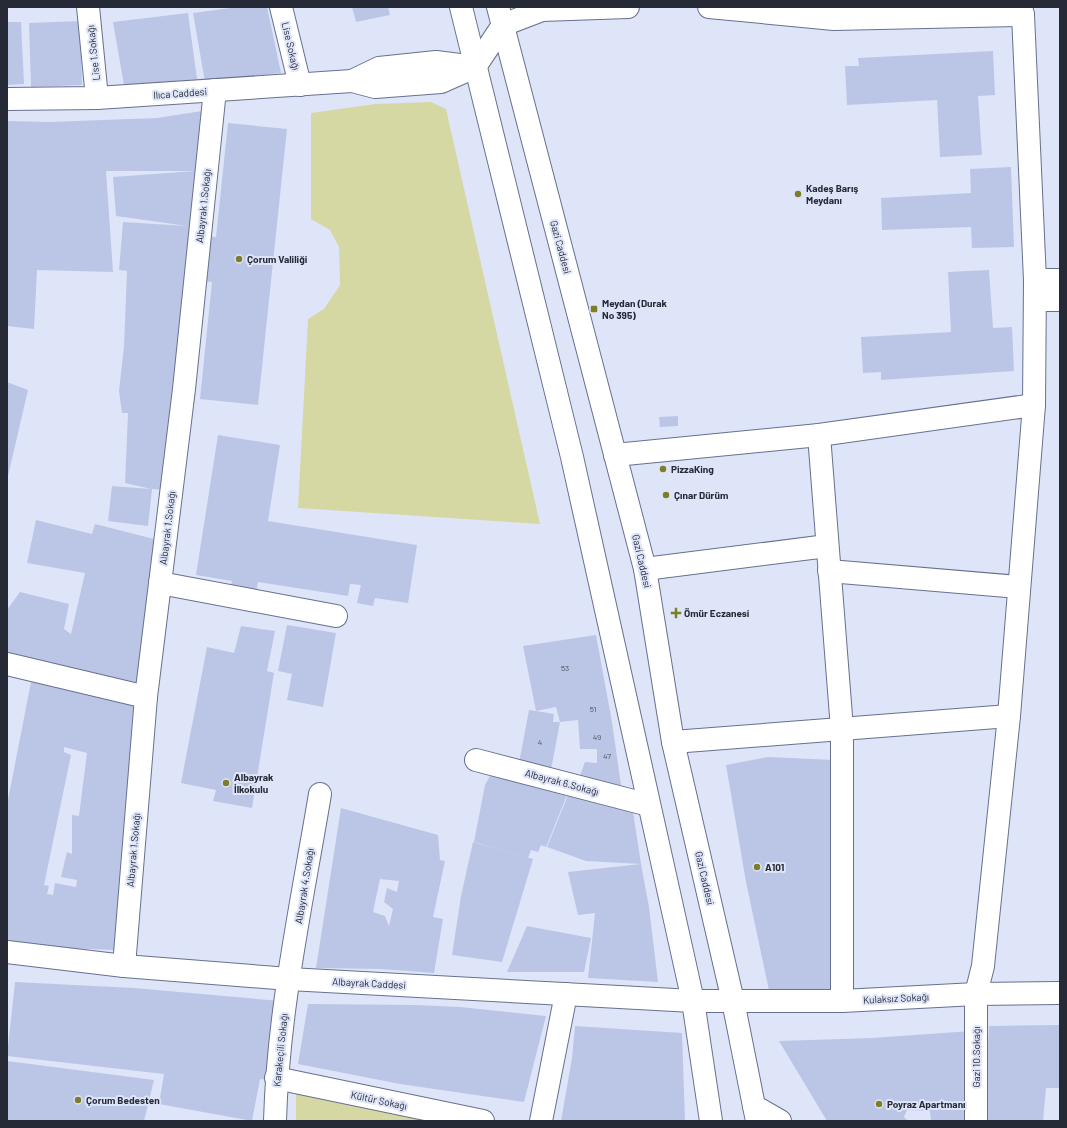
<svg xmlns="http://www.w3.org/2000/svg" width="1067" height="1128" font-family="Barlow,sans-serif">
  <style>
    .green { fill: #d6d8a3 }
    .building { fill: #bbc6e6; fill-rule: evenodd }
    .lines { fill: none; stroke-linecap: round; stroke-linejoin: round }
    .minor-casing { stroke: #67718e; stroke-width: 24 }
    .minor { stroke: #fff; stroke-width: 22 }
    .poi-dot { fill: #7d7e27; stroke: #dee5f9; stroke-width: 1.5 }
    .labels { text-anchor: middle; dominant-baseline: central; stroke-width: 4; stroke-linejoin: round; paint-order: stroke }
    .number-label { font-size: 8px; fill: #4b5162 }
    .street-label { font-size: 10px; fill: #262a36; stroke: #dee5f9 }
    .poi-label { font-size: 10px; font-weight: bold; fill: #262a36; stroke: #dee5f9; text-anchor: start }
  </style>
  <rect width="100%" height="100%" fill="#dee5f9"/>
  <!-- green -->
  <g class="green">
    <path d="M431 102 446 109 540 524 298 508 308 319 324 309 340 285 339 247 330 230 311 219V113L375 104Z"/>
    <path d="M296 1085 456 1121H296Z"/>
  </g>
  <!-- building -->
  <g class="building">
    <path d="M238 7H267L281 73 205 82 193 13Z"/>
    <path d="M352 7H388L390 15 356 22Z"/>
    <path d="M188 13 197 79 124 85 113 22Z"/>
    <path d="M80 21 82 85 31 87 29 23Z"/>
    <path d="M7 22H21L24 84 7 85Z"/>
    <path d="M993 51 995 95 978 96 982 155 940 157 937 100 847 105 845 66H859L858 58Z"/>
    <path d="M202 111 199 172 184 279 180 349 165 490 152 489 148 526 108 521 112 486 151 489 125 483 128 413H122L119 391 124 346 127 271 119 270 123 222 187 226 116 216 113 177 195 171H106L113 272 37 270 34 329 7 326V121L49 122 157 118Z"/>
    <path d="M228 123 287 129 258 405 200 399 212 282 202 281 207 236 216 237Z"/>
    <path d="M1011 167 1014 247 972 248 971 227 882 230 881 198 971 193 970 169Z"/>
    <path d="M989 270 993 328 1012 327 1014 371 881 380V372L863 373 861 337 951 332 948 272Z"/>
    <path d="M7 382 28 390 8 476H7Z"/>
    <path d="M678 416V426L660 427 659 417Z"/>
    <path d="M218 435 280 445 268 521 417 545 408 603 375 598 373 606 357 603 361 585 350 584 348 596 258 582 256 593 230 589 232 581 196 575Z"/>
    <path d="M36 520 92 534 95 524 158 540 142 687 7 659V610L20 592 69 604 64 629 71 634 85 573 27 563Z"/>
    <path d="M287 625 336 633 323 707 287 700 292 674 278 671Z"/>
    <path d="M241 626 275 631 267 671 274 673 252 808 213 801 216 790 181 783 207 647 234 653Z"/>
    <path d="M596 635 612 722 622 792 577 784 585 762 597 763V749H580L578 720 560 722 556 707 536 711 554 714 553 722H560L551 770 519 763 529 710 536 711 523 646Z"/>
    <path d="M31 682 143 704 116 950 7 946V805ZM64 747 87 753 79 816 72 815V854L67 852 61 877 77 880 76 887 55 883 53 895 47 894 49 886 44 885 71 755 64 752Z"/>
    <path d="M768 757 834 760V996L771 1000 746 882 726 765Z"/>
    <path d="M491 774 569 790 546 847 541 845 538 852 531 850 528 858 474 842 485 785Z"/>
    <path d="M570 790 632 805 641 864 586 861 547 847Z"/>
    <path d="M341 808 438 835 440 860 445 861 433 917 443 919 434 973 381 969 316 968ZM380 879 399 881 397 892 387 888 384 902 393 909 389 926 385 916 373 912Z"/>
    <path d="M473 842 533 859 502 962 452 955 461 896Z"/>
    <path d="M641 864 649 907 658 982 588 978 595 913 578 915 568 872Z"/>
    <path d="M527 926 591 938 584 972H507Z"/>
    <path d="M15 982 134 988 280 1001 271 1080 260 1079 252 1121 159 1104 164 1074 7 1056Z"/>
    <path d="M308 1004 415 1005 460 1007 546 1016 524 1102 400 1084 298 1064Z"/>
    <path d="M1060 1025V1088H1046L1043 1121H984L989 1026Z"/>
    <path d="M575 1026 682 1033 685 1121H561L572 1058Z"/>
    <path d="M971 1031 969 1121H931L930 1111 907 1110 904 1117 908 1121H827L779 1041 872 1038Z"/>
    <path d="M7 1061 154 1080 144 1121H7Z"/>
  </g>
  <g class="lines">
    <defs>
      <g id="minor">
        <path d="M88 7 97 98"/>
        <path d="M281 7 300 85"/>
        <path d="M461 7 572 457 693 1001 711 1121"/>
        <path d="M498 7 645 569 673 742 733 1001 757 1121"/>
        <path d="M709 7 834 19 1023 15"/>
        <path d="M475 67 503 25 542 10 628 7"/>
        <path d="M352 81 379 68 436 62 475 67"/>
        <path d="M7 99 97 98 352 81 375 87 441 82 475 67"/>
        <path d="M1035 280H1060"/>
        <path d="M1035 300H1060"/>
        <path d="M819 435 842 729V1001"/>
        <path d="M615 455 819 435 1034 405"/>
        <path d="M645 569 827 546"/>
        <path d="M829 571 1019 587"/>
        <path d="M160 583 336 616"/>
        <path d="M7 664 146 697"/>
        <path d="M673 742 1009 716"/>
        <path d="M476 760 649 805"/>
        <path d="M7 952 124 966 289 979 693 1001H842L976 994 1060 993"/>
        <path d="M124 966 146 697 184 389 215 90"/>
        <path d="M276 1078 483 1121"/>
        <path d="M754 1106 780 1121"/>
        <path d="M275 1121C278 1011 302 902 320 794"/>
        <path d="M541 1121 566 994"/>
        <path d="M976 1121V994L983 966 1009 716 1034 405 1035 280 1023 15 1021 7"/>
      </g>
    </defs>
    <!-- minor casing -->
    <use href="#minor" class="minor-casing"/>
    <!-- minor -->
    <use href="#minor" class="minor"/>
  </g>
  <!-- markers -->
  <g class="poi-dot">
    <circle cx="798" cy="194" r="4"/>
    <circle cx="239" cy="259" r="4"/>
    <rect x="590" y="305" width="8" height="8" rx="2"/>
    <circle cx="663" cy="469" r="4"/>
    <circle cx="666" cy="495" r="4"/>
    <path d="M674 607h4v4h4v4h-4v4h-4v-4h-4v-4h4z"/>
    <circle cx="226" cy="783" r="4"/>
    <circle cx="757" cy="867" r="4"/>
    <circle cx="78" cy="1100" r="4"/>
    <circle cx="879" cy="1104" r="4"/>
  </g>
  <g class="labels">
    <!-- number labels -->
    <g class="number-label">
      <text x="565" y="668">53</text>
      <text x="593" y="709">51</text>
      <text x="597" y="737">49</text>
      <text x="540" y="742">4</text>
      <text x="607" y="756">47</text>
    </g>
    <!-- street labels -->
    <g class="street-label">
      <text transform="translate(291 46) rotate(77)">Lise Sokağı</text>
      <text transform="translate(93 53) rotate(-96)">Lise 1.Sokağı</text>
      <text transform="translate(180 93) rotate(-4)">Ilıca Caddesi</text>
      <text transform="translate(203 206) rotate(-84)">Albayrak 1.Sokağı</text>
      <text transform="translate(561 247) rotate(75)">Gazi Caddesi</text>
      <text transform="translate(167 528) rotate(-83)">Albayrak 1.Sokağı</text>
      <text transform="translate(642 561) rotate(77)">Gazi Caddesi</text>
      <text transform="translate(562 782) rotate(15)">Albayrak 6.Sokağı</text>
      <text transform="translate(133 850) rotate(-85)">Albayrak 1.Sokağı</text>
      <text transform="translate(705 878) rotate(77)">Gazi Caddesi</text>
      <text transform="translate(304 886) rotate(-81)">Albayrak 4.Sokağı</text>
      <text transform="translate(369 983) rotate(3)">Albayrak Caddesi</text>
      <text transform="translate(896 998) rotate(-3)">Kulaksız Sokağı</text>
      <text transform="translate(280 1050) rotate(-84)">Karakeçili Sokağı</text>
      <text transform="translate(976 1057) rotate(-90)">Gazi 10.Sokağı</text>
      <text transform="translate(379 1100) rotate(12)">Kültür Sokağı</text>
    </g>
    <!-- poi labels -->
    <g class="poi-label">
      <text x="806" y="188">Kadeş Barış<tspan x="806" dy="12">Meydanı</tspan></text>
      <text x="247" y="259">Çorum Valiliği</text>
      <text x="602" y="303">Meydan (Durak<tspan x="602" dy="12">No 395)</tspan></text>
      <text x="671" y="469">PizzaKing</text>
      <text x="674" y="495">Çınar Dürüm</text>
      <text x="684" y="613">Ömür Eczanesi</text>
      <text x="234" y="777">Albayrak<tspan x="234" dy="12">İlkokulu</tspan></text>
      <text x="765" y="867">A101</text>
      <text x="86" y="1100">Çorum Bedesten</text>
      <text x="887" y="1104">Poyraz Apartmanı</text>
    </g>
  </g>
  <!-- border -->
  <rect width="1067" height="1128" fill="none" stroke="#262a36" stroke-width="16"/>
</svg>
